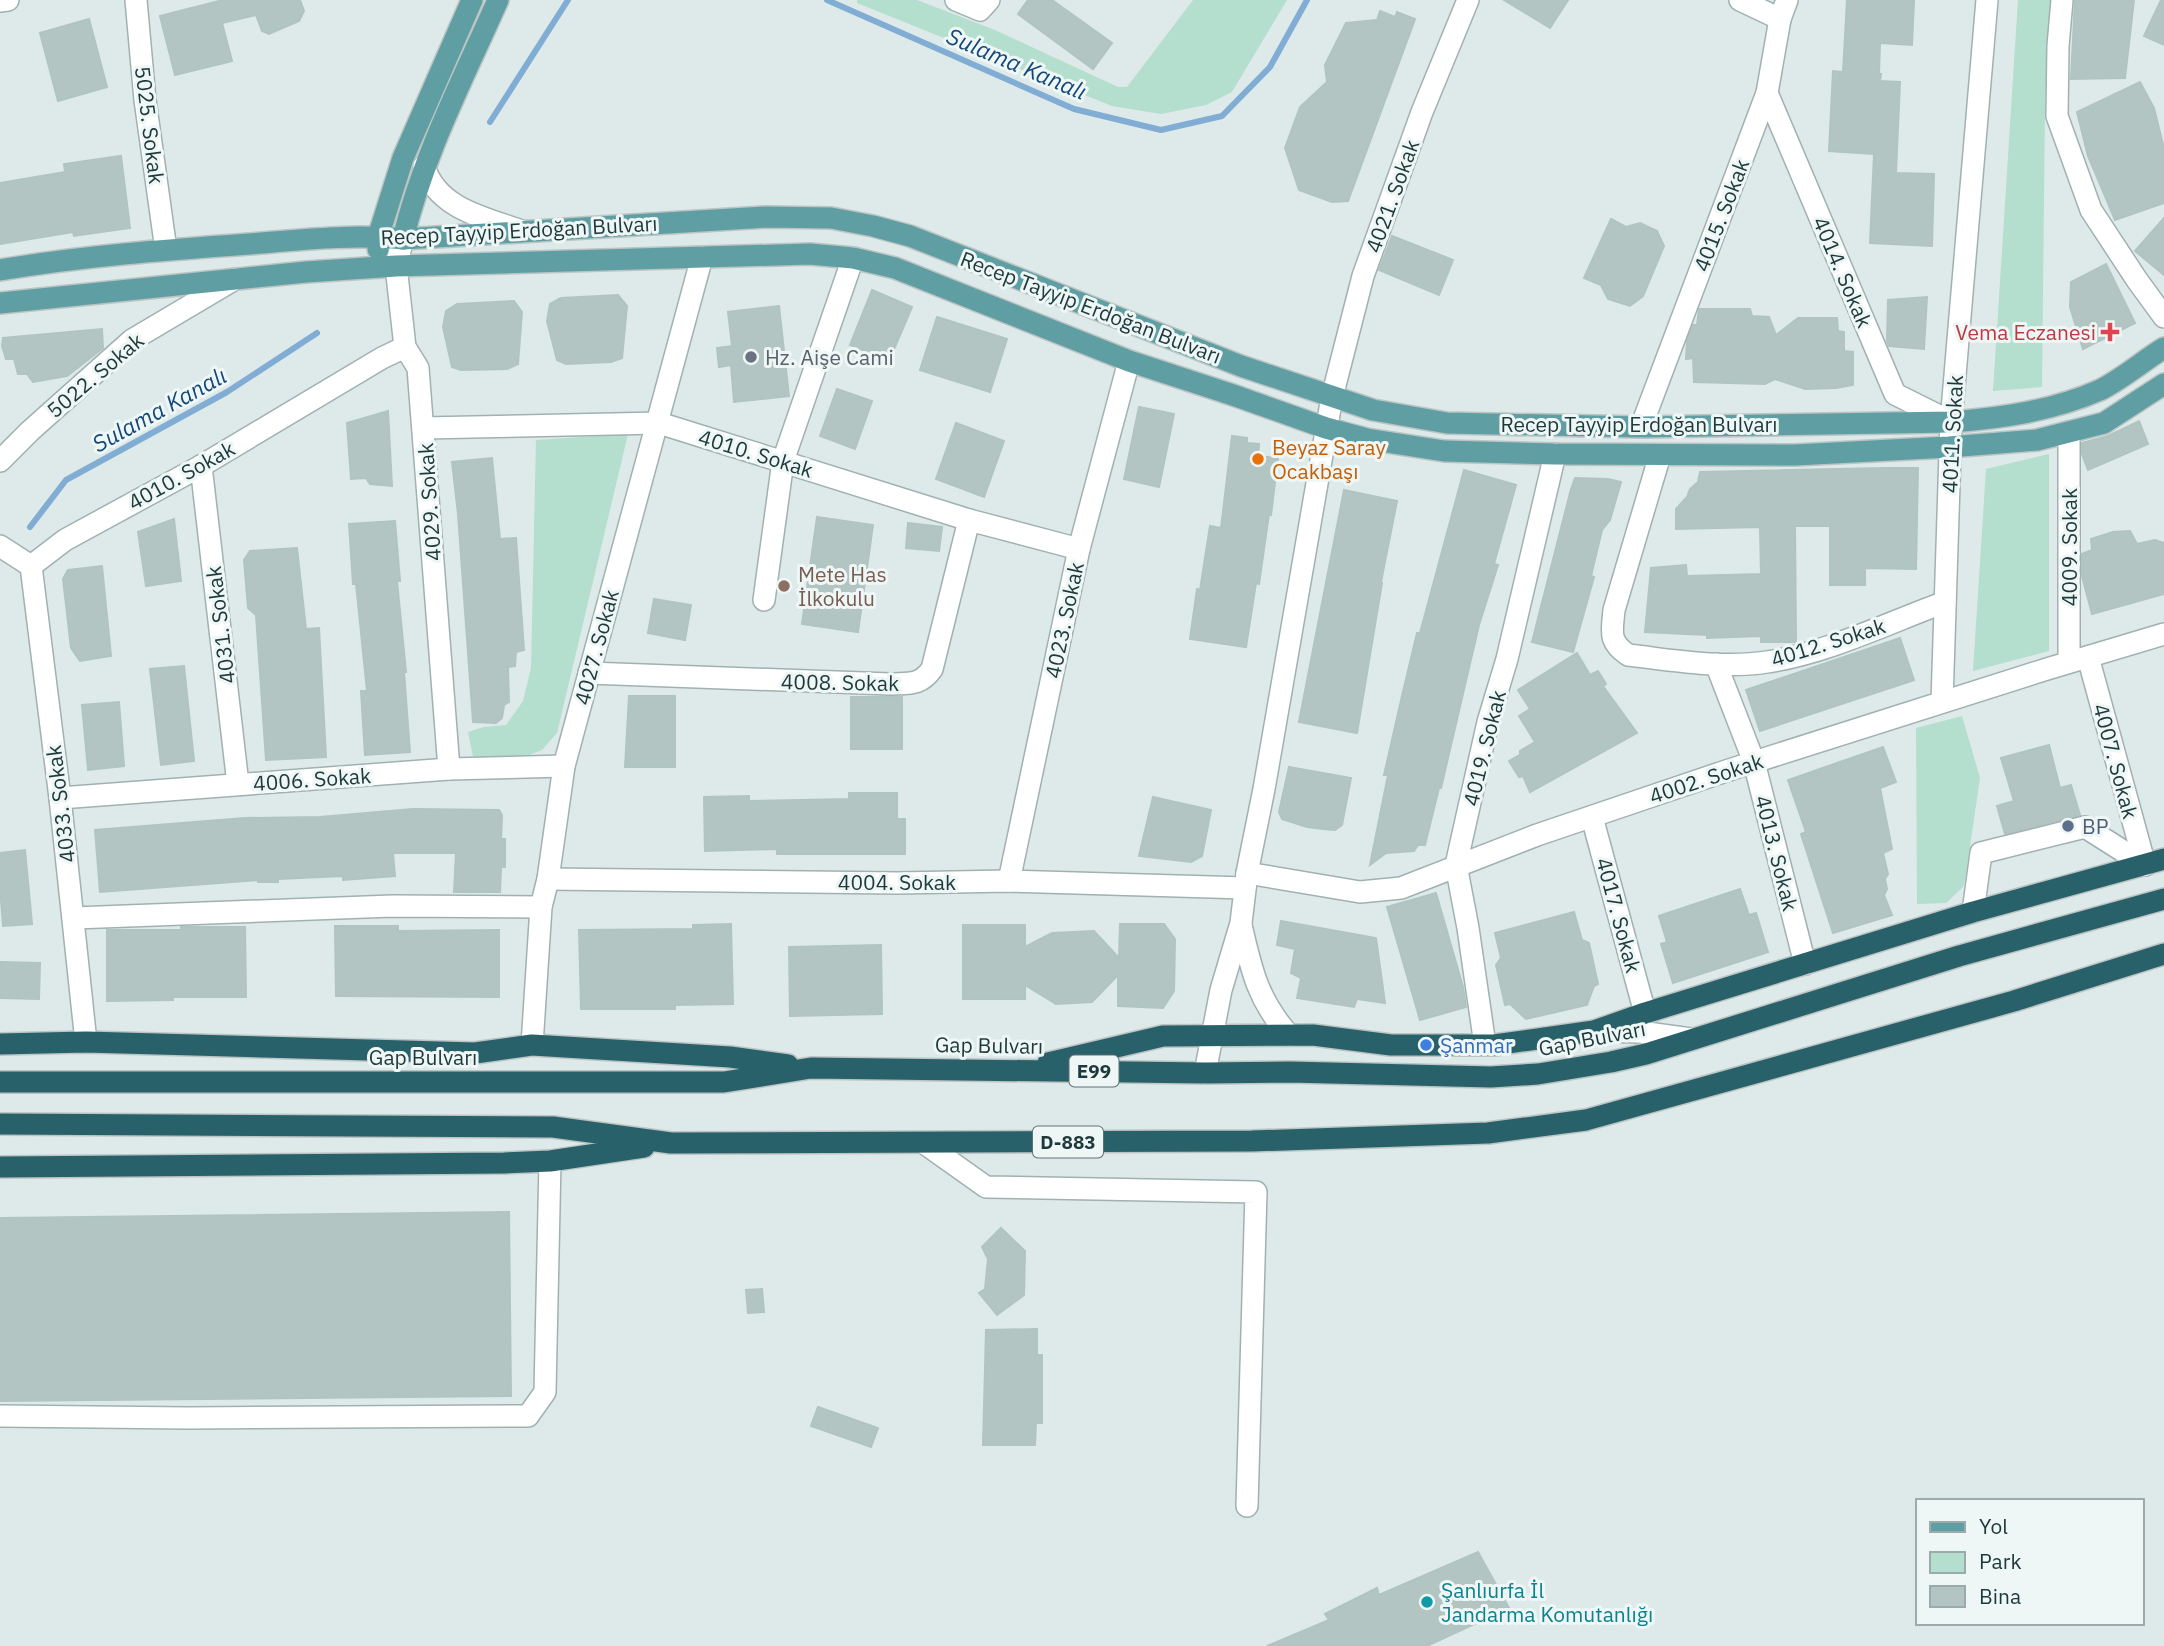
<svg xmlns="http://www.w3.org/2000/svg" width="2164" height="1646" font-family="'IBM Plex Sans',sans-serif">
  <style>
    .green { fill: #b4decd }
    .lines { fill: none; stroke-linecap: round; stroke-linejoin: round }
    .stream { stroke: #81acd4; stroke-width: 6 }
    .building { fill: #b3c5c3; stroke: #b0c4c2; stroke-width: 2 }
    .minor-casing { stroke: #a0b1b1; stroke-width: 24 }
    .major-casing { stroke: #bcc4c4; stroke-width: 24 }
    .highway-casing { stroke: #bcc4c4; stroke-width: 24 }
    .minor { stroke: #fff; stroke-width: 21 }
    .major { stroke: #5f9fa3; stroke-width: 21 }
    .highway { stroke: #286169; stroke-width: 21 }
    .health-dot { fill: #e0444e; stroke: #eef7f5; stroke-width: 2.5 }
    .worship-dot { fill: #6b7280; stroke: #eef7f5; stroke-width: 2.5 }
    .food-dot { fill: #e8710a; stroke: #eef7f5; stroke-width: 2.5 }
    .education-dot { fill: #8d6e63; stroke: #eef7f5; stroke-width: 2.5 }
    .service-dot { fill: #5c6f8a; stroke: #eef7f5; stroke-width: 2.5 }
    .shop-dot { fill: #3f7fe0; stroke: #eef7f5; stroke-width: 2.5 }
    .culture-dot { fill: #0f9aa8; stroke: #eef7f5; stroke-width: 2.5 }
    .labels { text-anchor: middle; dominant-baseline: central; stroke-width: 6; stroke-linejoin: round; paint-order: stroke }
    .shield { fill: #eef7f5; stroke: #5c7273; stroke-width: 2 }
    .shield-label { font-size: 19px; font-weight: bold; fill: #1e393b }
    .street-label { font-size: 21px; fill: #1e393b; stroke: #eef7f5 }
    .health-label { font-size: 21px; fill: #be3a42; stroke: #eef7f5; text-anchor: end }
    .worship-label { font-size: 21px; fill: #5b616d; stroke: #eef7f5; text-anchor: start }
    .food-label { font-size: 21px; fill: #c56008; stroke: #eef7f5; text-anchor: start }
    .education-label { font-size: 21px; fill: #785e54; stroke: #eef7f5; text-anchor: start }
    .service-label { font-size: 21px; fill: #4e5e75; stroke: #eef7f5; text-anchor: start }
    .shop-label { font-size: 21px; fill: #366cbe; stroke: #eef7f5; text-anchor: start }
    .culture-label { font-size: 21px; fill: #0d838f; stroke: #eef7f5; text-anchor: start }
    .water-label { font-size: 23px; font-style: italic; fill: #15487a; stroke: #eef7f5 }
  </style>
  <rect width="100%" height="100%" fill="#ddeae9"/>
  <!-- green -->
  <g class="green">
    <path d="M857 0H917L995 30 1118 87H1127L1193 0H1287L1232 92 1206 105 1161 114 1112 106 857 3Z"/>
    <path d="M2018 0H2051L2045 104 2042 387 1993 391Z"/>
    <path d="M628 434 557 733 542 750 524 757H473L468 732 484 727 506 725 523 701 531 668 536 440Z"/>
    <path d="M2049 454V651L1973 671 1986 469Z"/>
    <path d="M1962 716 1980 778 1965 880 1963 887 1946 903 1917 904 1916 728Z"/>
  </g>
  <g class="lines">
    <!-- stream -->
    <g class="stream">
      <path d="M827 0 1074 109 1161 130 1222 116 1270 67 1307 0"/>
      <path d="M490 122 568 0"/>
      <path d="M30 527 66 480 227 392 317 333"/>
    </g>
  </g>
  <!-- building -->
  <g class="building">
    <path d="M223 0H300L304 11 299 21 269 34 262 31 256 15 222 23 232 61 175 75 160 16Z"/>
    <path d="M1028 0H1052L1112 43 1093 69 1018 14Z"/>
    <path d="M1504 0H1568L1550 28Z"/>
    <path d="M1847 0H1914L1912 45 1880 43 1879 74H1881L1880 81 1900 82 1896 173 1934 174 1932 246 1870 243 1874 154 1829 151 1833 71 1843 72Z"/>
    <path d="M2075 0H2134L2125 78 2071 79Z"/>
    <path d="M2161 0H2164V45L2144 36Z"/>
    <path d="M1380 11 1395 17 1397 12 1415 19 1348 201 1332 202 1299 190 1285 148 1300 107 1327 82 1325 65 1346 23 1377 20Z"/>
    <path d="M89 19 107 87 58 101 40 33Z"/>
    <path d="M2140 82 2154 108 2164 148V203L2115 220 2088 156 2077 112Z"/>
    <path d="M121 156 130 228 74 236 73 232 0 244V183L65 172 64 164Z"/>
    <path d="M2164 218V275L2135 251Z"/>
    <path d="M1611 219 1626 227 1640 223 1657 231 1664 246 1643 296 1630 306 1608 299 1601 285 1584 278Z"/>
    <path d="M1392 236 1453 260 1439 295 1379 270Z"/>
    <path d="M2106 264 2135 323 2083 349 2070 307 2071 282Z"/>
    <path d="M872 290 912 307 889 361 850 345Z"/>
    <path d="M618 295 627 306 622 358 611 362 566 364 557 360 547 321 550 304 561 298Z"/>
    <path d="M1927 297 1924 349 1889 346 1887 341 1888 300Z"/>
    <path d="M514 301 522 312 518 364 507 369 461 370 452 367 443 327 446 311 457 304Z"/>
    <path d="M779 306 789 396 734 402 731 365 719 367 717 348 732 346 728 312Z"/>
    <path d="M1699 309H1750L1752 316 1769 317 1776 335 1798 318H1837L1838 331 1844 332V351L1853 352V385L1836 388 1805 389 1775 379 1765 384 1694 382 1693 358 1686 359 1687 341 1693 325H1697Z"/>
    <path d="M937 317 1007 339 990 392 920 370Z"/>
    <path d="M102 329 103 348 67 376 33 382 27 374H18L14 359H6L2 346 3 338Z"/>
    <path d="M837 389 872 401 855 449 820 436Z"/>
    <path d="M1139 407 1174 414 1159 487 1124 479Z"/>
    <path d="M388 411 392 486 370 484 366 478 351 479 347 423Z"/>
    <path d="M2139 421 2148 444 2088 470 2082 454V443L2108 436Z"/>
    <path d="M956 423 1004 441 984 497 936 479Z"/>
    <path d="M1232 436 1247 438V443L1259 444 1258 456 1278 458 1271 515 1269 514 1259 584 1256 583 1246 647 1190 639 1197 589 1200 590 1210 526 1221 528Z"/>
    <path d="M492 458 500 539 516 538 524 650 516 652 515 666 508 667 509 702 504 705 502 718 496 723 473 722 458 514 452 462Z"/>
    <path d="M1886 468H1918L1916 569 1865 568V585H1830V526H1795L1796 642H1761V636L1707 638V635L1645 632 1651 568 1686 565 1687 576 1761 574 1760 527 1676 529V509L1687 497 1690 489 1698 482 1700 472Z"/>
    <path d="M1464 470 1516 485 1494 564 1498 565 1479 625 1441 788H1439L1425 845H1418L1414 851 1386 853 1370 865 1388 775H1384L1402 696 1417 633H1420Z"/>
    <path d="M1575 478 1608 479 1621 482 1610 520 1602 530 1591 576 1594 577 1573 652 1532 642 1571 489Z"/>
    <path d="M1344 490 1397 501 1381 582 1382 583 1357 733 1299 722Z"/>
    <path d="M817 517 873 525 858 632 802 624Z"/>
    <path d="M174 519 181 581 146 586 138 532Z"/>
    <path d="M395 521 400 581H397L406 672H404L410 752 365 755 361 691H367L356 584H353L349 524Z"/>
    <path d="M908 523 942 527 939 551 906 548Z"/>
    <path d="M2130 531 2137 544 2155 540 2164 543V594L2092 614 2082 576V554L2092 550 2091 539 2113 532Z"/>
    <path d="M297 548 306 629 319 628 326 757 266 760 256 615 248 608 244 560 250 551Z"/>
    <path d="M102 566 111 656 80 661 71 648 63 579 68 570Z"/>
    <path d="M654 599 691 605 685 640 648 633Z"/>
    <path d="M1900 638 1914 680 1760 731 1746 690Z"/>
    <path d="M1577 653 1590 675 1598 671 1606 684 1603 686 1637 733 1530 792 1523 776 1519 777 1509 761 1520 755V751L1535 742 1519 716 1530 709 1518 690Z"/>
    <path d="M184 666 194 761 161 765 150 669Z"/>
    <path d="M629 696H675V767H625Z"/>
    <rect x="851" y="697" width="51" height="52"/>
    <path d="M119 702 124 766 88 770 82 705Z"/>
    <path d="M2049 745 2060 788 2071 785 2080 815 2005 834 1997 806 2014 801 2001 758Z"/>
    <path d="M1883 747 1896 782 1880 788 1892 849 1883 853 1888 874 1885 879 1887 889 1884 895 1892 915 1833 933 1801 834 1806 832 1788 780Z"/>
    <path d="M1289 767 1351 778 1342 825 1335 830 1323 829 1307 827 1282 819 1279 812Z"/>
    <path d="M849 793H897V819H905V854H777V849L705 851 704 797 749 796V801L849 799Z"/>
    <path d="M1153 797 1211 810 1202 856 1191 862 1139 856Z"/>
    <path d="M413 809 499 810 502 815 501 839H505V867H501L500 892H454L456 853H393L395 876 343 880V876L278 879V882H258V880L100 892 95 830 245 818 320 817Z"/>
    <path d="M25 850 32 924 3 926 0 887V853Z"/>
    <path d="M1740 889 1749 915 1756 913 1768 952 1673 983 1661 944 1667 942 1659 916Z"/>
    <path d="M1436 893 1463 987 1466 1007 1420 1020 1387 907Z"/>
    <path d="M1574 912 1582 940 1589 943 1598 984 1594 986 1587 1005 1526 1019 1510 1004 1505 1005 1496 965 1501 958 1495 933Z"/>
    <path d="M1281 921 1376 938 1385 1003 1357 999 1354 1007 1297 998 1301 978 1291 973 1295 949 1277 945Z"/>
    <path d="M731 924 733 1004 675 1005V1009H581L579 930 693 929V925Z"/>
    <path d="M1120 924H1164L1175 939 1174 991 1163 1008 1118 1006V975L1092 1002 1056 1004 1025 985V999H963V925H1025V947L1052 933 1094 931 1119 958Z"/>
    <path d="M335 926H398V931L499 930V997L336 996Z"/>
    <path d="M181 927H245L246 997H173V1000L107 1001V930H181Z"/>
    <path d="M881 945 882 1014 790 1016 789 947Z"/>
    <path d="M0 962 40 963 39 999 0 998Z"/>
    <path d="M509 1212 511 1396 0 1401V1218Z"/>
    <path d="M1001 1228 1025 1251 1024 1295 997 1315 979 1293 985 1289 988 1259 982 1247Z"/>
    <path d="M762 1289 764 1312 748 1313 746 1290Z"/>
    <path d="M1037 1329V1355H1042V1423H1036L1035 1445H983L986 1330Z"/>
    <path d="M818 1407 878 1428 871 1447 811 1426Z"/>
    <path d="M1478 1552 1509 1608 1427 1646H1267L1329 1620 1325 1614 1377 1588 1379 1595Z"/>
  </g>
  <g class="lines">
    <defs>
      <g id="minor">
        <path d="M136 0 145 100 166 250"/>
        <path d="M956 0 980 10 989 0"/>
        <path d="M1740 0 1780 19"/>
        <path d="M2062 0 2058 46 2057 116 2091 210 2137 280 2164 317"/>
        <path d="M0 1 8 0"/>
        <path d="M1767 93 1895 394 1951 422"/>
        <path d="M424 166C437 209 485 218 522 231"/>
        <path d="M403 239 396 266 405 347 418 368 449 769"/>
        <path d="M1641 427 1767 93 1780 19 1787 0"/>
        <path d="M424 428 659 423 969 520 1079 549"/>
        <path d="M2069 432V662"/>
        <path d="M1660 455 1614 610C1612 632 1608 641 1628 655 1673 660 1722 669 1767 662 1827 653 1888 623 1945 602"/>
        <path d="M0 461 30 431 132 340 235 279"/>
        <path d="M201 466 238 784"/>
        <path d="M0 546 31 566"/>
        <path d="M31 566 60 798 86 1042"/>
        <path d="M31 566 65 540 201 466 382 358 405 347"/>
        <path d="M764 600 783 461 853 258"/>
        <path d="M2088 657 2145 865"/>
        <path d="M1716 664 1754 762 1805 964"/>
        <path d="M589 673 890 684C909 683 920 686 932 669L969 520"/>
        <path d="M1942 702 1951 422 1987 0"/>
        <path d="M60 798 449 769 564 766"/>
        <path d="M1592 817 1645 1013"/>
        <path d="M1247 873 1360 892 1401 888 1537 835 1729 770 2047 669 2164 634"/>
        <path d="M548 879 897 883 1009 881 1245 888"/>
        <path d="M1009 881 1079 549 1129 361"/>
        <path d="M1973 912 1981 853 2085 827 2145 865"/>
        <path d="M74 918 392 906 541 907"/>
        <path d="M1241 925C1251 969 1258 1001 1289 1035"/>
        <path d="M1595 1031 1640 1032 1691 1039"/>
        <path d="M532 1045 541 907 548 879 564 766 702 257"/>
        <path d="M1485 1045 1468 928 1456 865 1488 722 1507 659 1555 454"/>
        <path d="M1205 1073 1221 990 1241 923 1247 873 1264 789 1332 397 1363 276 1422 112 1468 0"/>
        <path d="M924 1143 986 1187 1256 1192 1247 1506"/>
        <path d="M0 1416 188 1418 528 1416 545 1392 550 1161"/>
      </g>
      <g id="major">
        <path d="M403 239C423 156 463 79 498 0"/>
        <path d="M378 249V237L403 158 472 0"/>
        <path d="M0 270C82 256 165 250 249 244 299 240 352 234 403 239L766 217 831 218 873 226 910 236 1241 366 1373 410 1447 423 1641 427 1951 422C2002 418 2052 411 2100 390 2122 379 2143 361 2164 348"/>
        <path d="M0 303 306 272 396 266 810 254 853 258 895 268 1129 361 1233 395 1326 428 1367 439 1444 451 1555 454 1795 455 1949 447 2037 440 2104 423 2164 384"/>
      </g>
      <g id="highway">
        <path d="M0 1044 86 1042 475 1053 532 1045 730 1057 788 1065"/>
        <path d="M1048 1063 1163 1036 1313 1035 1391 1045H1494L1594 1031 1645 1013 1973 912 2164 859"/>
        <path d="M0 1082H724L811 1068 1205 1073 1290 1072 1491 1077 1538 1074 1611 1062 1646 1054 1959 956 2164 899"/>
        <path d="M0 1124 553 1127 671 1143 1252 1141 1488 1133 1586 1120 2014 1001 2164 954"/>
        <path d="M0 1167 504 1163 550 1161 644 1147"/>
      </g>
    </defs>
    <!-- minor casing -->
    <use href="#minor" class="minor-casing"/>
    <!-- major casing -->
    <use href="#major" class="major-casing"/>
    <!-- highway casing -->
    <use href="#highway" class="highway-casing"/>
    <!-- minor -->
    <use href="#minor" class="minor"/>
    <!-- major -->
    <use href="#major" class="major"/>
    <!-- highway -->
    <use href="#highway" class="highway"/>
  </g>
  <!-- markers -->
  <path class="health-dot" d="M2106.5 321.5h7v7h7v7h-7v7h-7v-7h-7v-7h7z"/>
  <circle class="worship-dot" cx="751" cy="357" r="7"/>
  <circle class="food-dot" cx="1258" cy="459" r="7"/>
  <circle class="education-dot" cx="784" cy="586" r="7"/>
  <circle class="service-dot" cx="2068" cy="826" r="7"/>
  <circle class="shop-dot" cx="1426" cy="1045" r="7"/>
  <circle class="culture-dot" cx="1427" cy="1602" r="7"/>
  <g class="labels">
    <!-- shield labels -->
    <g class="shield">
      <rect x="1069.5" y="1055.5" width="49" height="31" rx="5"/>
      <rect x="1033" y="1126.5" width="70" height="31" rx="5"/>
    </g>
    <g class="shield-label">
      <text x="1094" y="1071">E99</text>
      <text x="1068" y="1142">D-883</text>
    </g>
    <!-- street labels -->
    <g class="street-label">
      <text transform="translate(150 125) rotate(83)">5025. Sokak</text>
      <text transform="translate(1392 196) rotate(-70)">4021. Sokak</text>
      <text transform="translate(1721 215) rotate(-69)">4015. Sokak</text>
      <text transform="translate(519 230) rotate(-3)">Recep Tayyip Erdoğan Bulvarı</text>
      <text transform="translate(1843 272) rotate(67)">4014. Sokak</text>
      <text transform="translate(1091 307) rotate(21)">Recep Tayyip Erdoğan Bulvarı</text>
      <text transform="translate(95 375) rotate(-40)">5022. Sokak</text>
      <text x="1639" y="424">Recep Tayyip Erdoğan Bulvarı</text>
      <text transform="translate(1952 434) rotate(-87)">4011. Sokak</text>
      <text transform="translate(756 453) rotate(17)">4010. Sokak</text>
      <text transform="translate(181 475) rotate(-29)">4010. Sokak</text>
      <text transform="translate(429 502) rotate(-94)">4029. Sokak</text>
      <text transform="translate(2069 547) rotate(-90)">4009. Sokak</text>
      <text transform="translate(1064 620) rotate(-78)">4023. Sokak</text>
      <text transform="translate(220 625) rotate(-97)">4031. Sokak</text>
      <text transform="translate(1828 642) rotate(-17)">4012. Sokak</text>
      <text transform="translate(596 647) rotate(-75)">4027. Sokak</text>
      <text transform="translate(840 682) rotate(1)">4008. Sokak</text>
      <text transform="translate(1484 748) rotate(-76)">4019. Sokak</text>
      <text transform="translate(2116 761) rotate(75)">4007. Sokak</text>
      <text transform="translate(1706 778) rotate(-18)">4002. Sokak</text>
      <text transform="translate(312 779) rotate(-4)">4006. Sokak</text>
      <text transform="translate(60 804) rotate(-97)">4033. Sokak</text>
      <text transform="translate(1777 853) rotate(76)">4013. Sokak</text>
      <text x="897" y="882">4004. Sokak</text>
      <text transform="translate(1619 915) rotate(75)">4017. Sokak</text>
      <text transform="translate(1592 1038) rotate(-11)">Gap Bulvarı</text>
      <text transform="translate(989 1045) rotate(1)">Gap Bulvarı</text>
      <text x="423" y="1057">Gap Bulvarı</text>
    </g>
    <!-- health labels -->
    <g class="health-label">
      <text x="2096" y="332">Vema Eczanesi</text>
    </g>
    <!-- worship labels -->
    <g class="worship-label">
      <text x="765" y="357">Hz. Aişe Cami</text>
    </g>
    <!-- food labels -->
    <g class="food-label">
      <text x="1272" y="447">Beyaz Saray<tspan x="1272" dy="24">Ocakbaşı</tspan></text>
    </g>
    <!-- education labels -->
    <g class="education-label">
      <text x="798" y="574">Mete Has<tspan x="798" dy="24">İlkokulu</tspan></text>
    </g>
    <!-- service labels -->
    <g class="service-label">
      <text x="2082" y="826">BP</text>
    </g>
    <!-- shop labels -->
    <g class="shop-label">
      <text x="1440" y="1045">Şanmar</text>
    </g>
    <!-- culture labels -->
    <g class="culture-label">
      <text x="1441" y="1590">Şanlıurfa İl<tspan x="1441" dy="24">Jandarma Komutanlığı</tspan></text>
    </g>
    <!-- water labels -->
    <g class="water-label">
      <text transform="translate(1017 63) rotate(23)">Sulama Kanalı</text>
      <text transform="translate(159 409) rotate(-29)">Sulama Kanalı</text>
    </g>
  </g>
  <!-- legend -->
  <rect x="1916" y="1499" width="228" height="126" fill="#eef7f5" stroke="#9babab" stroke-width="2"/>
  <rect x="1930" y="1522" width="35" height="10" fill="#5f9fa3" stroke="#9babab" stroke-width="2"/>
  <text x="1979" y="1534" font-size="21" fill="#1e393b">Yol</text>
  <rect x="1930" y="1552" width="35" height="21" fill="#b4decd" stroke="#9babab" stroke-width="2"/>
  <text x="1979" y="1569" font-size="21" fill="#1e393b">Park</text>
  <rect x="1930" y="1586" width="35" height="21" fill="#b3c5c3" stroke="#9babab" stroke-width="2"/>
  <text x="1979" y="1604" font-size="21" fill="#1e393b">Bina</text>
</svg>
